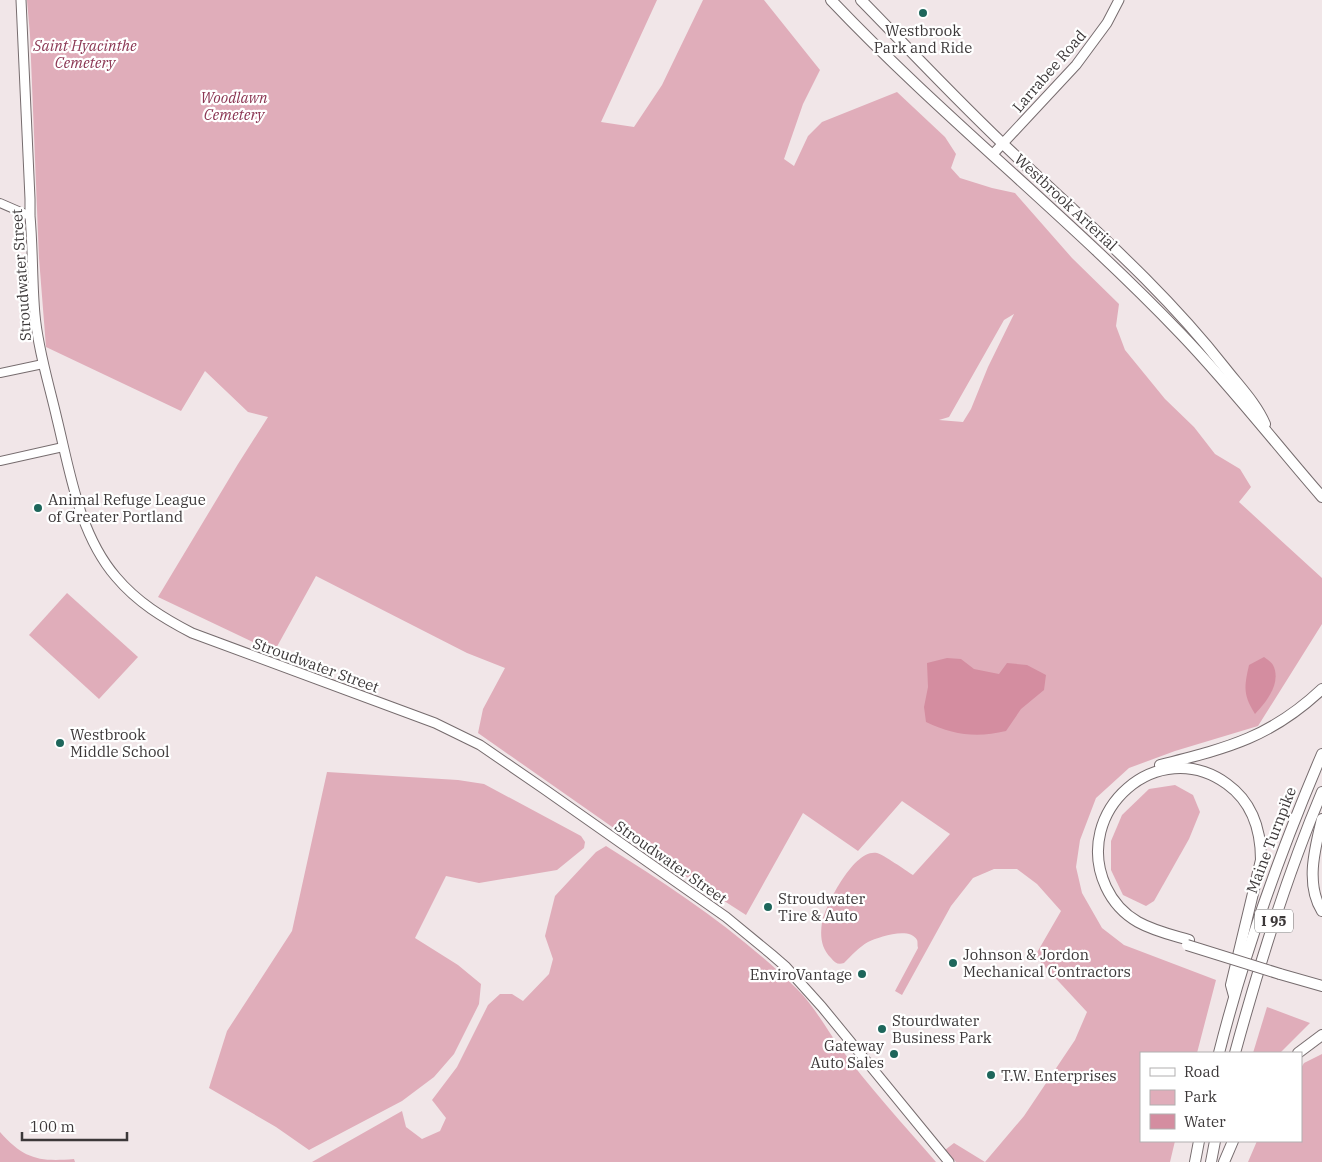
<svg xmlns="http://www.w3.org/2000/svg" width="1322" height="1162" font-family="'IBM Plex Serif',serif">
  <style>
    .green { fill: #e0adba; fill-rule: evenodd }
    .water { fill: #d48da0 }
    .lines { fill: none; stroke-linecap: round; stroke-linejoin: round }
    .minor-casing { stroke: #766c6e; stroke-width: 10 }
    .major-casing { stroke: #766c6e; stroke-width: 11 }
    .highway-casing { stroke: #766c6e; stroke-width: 12 }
    .minor { stroke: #fff; stroke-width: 8 }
    .major { stroke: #fff; stroke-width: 9 }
    .highway { stroke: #fff; stroke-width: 10 }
    .highway-bridge-casing { stroke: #766c6e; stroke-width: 12; stroke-linecap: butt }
    .highway-bridge { stroke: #fff; stroke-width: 10 }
    .poi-dot { fill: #1e665b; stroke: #fff; stroke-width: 2 }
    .labels { text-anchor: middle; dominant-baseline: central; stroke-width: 4.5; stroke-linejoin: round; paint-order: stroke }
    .shield { fill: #fff; stroke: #767474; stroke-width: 1 }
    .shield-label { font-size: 14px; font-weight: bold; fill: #3c3839 }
    .poi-label { font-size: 15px; fill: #3c3839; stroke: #fff; text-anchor: start }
    .park-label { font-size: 15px; font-style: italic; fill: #8b3653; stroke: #fff }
    .street-label { font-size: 15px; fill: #3c3839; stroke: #fff }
  </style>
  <rect width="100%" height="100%" fill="#f1e6e8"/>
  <!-- green -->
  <g class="green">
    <path d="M27 0H657L601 122 634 127 662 85 703 0H764L820 70 803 104 784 159 794 166 808 136 822 122 897 92 945 137 956 154 951 168 960 178 992 188 1015 193 1072 258 1119 304 1116 326 1125 350 1165 399 1194 427 1215 454 1240 469 1251 487 1239 502 1322 578V624L1258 726 1175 751 1129 768 1096 798 1080 840 1076 867 1082 893 1102 928 1124 945 1216 980 1197 1053H1141V1141H1175L1170 1162H956L945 1150 954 1143 985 1162 1024 1116 1075 1040 1087 1012 1035 956 1061 911 1037 884 1017 869H994L973 878 951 906 902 995 895 991 918 948C917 945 918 942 917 940 910 926 878 937 868 942 859 947 851 956 844 963 838 965 835 963 831 958 821 948 820 936 822 922 826 905 854 848 877 853 884 855 905 870 913 875L950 834 902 801 858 851 803 813 746 915 648 852 478 733 483 709 505 668 467 653 316 576 274 652 158 597 238 464 268 417 248 412 205 371 181 411 46 347 39 258 30 35ZM1014 314 988 367 971 409 963 422 939 420 949 417 1004 320Z"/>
    <path d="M67 593 138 657 99 699 29 635Z"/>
    <path d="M327 772 458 780 484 784 581 836 585 842 584 848 557 870 479 883 446 876 415 938 458 965 481 984 479 1004 454 1054 434 1077 402 1101 309 1150 276 1127 209 1088 227 1031 292 931Z"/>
    <path d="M1175 785 1193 795 1200 812 1189 839 1154 901 1146 906 1123 895 1111 870V841L1122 815 1149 789Z"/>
    <path d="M606 846C673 888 739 932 796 988 813 1004 825 1027 839 1046 868 1086 903 1124 936 1162H312L402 1111 406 1127 422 1139 440 1131 446 1118 432 1100 457 1067 488 1005 500 994H512L523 1001 549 974 553 959 545 936 555 896 596 852Z"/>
    <path d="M1267 1007 1310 1023 1280 1053H1253Z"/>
    <path d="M1322 1054V1162H1248L1257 1141H1301V1068L1304 1063Z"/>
    <path d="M0 1132C24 1159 39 1162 74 1159L75 1162H0Z"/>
  </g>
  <!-- water -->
  <g class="water">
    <path d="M1264 657C1267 659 1271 662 1273 665 1282 683 1266 702 1255 714 1243 695 1244 687 1249 665Z"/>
    <path d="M947 658 961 659 974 669 999 674 1007 663 1027 665 1046 675 1044 690 1021 709 1006 731C977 738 953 735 926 722L924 707 928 687 927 663Z"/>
  </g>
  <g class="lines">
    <defs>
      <g id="minor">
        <path d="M0 203 30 216"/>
        <path d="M0 373 43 364"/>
        <path d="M0 461 63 447"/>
      </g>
      <g id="major">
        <path d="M21 0 30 199V216C33 249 32 282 35 315 38 350 49 384 57 419 70 472 79 534 116 577 137 602 163 618 192 633L435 723 480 745 544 789 726 917 771 954 786 967 822 1007 949 1162"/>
        <path d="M993 154 1076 65 1107 23 1119 0"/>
      </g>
      <g id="highway">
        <path d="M831 0C942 117 1069 217 1181 334 1231 386 1275 443 1322 497"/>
        <path d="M861 0C913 53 964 108 1018 158 1091 227 1163 289 1225 368 1239 386 1256 403 1265 424"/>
        <path d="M1160 765C1227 748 1270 738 1322 689"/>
        <path d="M1322 819C1315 848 1305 884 1322 911"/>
        <path d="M1189 940C1172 935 1154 931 1138 922 1124 914 1113 902 1106 887 1071 811 1158 734 1227 784 1252 802 1261 829 1261 860L1231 985 1234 996"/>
        <path d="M1280 974 1322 986"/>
        <path d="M1219 1053C1245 950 1280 852 1322 754"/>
        <path d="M1235 1053C1259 965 1286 877 1322 792"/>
        <path d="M1298 1053 1322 1035"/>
        <path d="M1195 1162 1199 1141"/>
        <path d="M1211 1162 1215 1141"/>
        <path d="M1224 1162 1233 1141"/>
      </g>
    </defs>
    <!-- minor casing -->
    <use href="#minor" class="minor-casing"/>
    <!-- major casing -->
    <use href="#major" class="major-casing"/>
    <!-- highway casing -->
    <use href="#highway" class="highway-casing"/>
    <!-- minor -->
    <use href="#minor" class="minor"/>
    <!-- major -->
    <use href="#major" class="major"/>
    <!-- highway -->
    <use href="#highway" class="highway"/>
    <defs>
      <path id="highway-bridge" d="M1187 945 1280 974"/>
    </defs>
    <!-- highway-bridge casing -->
    <use href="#highway-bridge" class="highway-bridge-casing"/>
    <!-- highway-bridge -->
    <use href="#highway-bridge" class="highway-bridge"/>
  </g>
  <!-- markers -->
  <g class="poi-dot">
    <circle cx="923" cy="13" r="5"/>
    <circle cx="38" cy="508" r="5"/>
    <circle cx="60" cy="743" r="5"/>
    <circle cx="768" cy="907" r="5"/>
    <circle cx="953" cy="963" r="5"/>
    <circle cx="862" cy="974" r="5"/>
    <circle cx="882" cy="1029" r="5"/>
    <circle cx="894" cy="1054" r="5"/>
    <circle cx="991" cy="1075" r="5"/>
  </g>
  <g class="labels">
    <!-- shield labels -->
    <rect class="shield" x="1255" y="909.5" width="38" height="23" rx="4"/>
    <g class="shield-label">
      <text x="1274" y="921">I 95</text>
    </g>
    <!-- poi labels -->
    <g class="poi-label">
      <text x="923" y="30" text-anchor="middle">Westbrook<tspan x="923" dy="17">Park and Ride</tspan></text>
      <text x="48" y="499">Animal Refuge League<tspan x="48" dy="17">of Greater Portland</tspan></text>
      <text x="70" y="734">Westbrook<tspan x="70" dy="17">Middle School</tspan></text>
      <text x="778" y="898">Stroudwater<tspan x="778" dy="17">Tire &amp; Auto</tspan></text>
      <text x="963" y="954">Johnson &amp; Jordon<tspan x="963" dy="17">Mechanical Contractors</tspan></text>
      <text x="852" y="974" text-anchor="end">EnviroVantage</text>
      <text x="892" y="1020">Stourdwater<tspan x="892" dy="17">Business Park</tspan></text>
      <text x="884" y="1045" text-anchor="end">Gateway<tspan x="884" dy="17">Auto Sales</tspan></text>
      <text x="1001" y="1075">T.W. Enterprises</text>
    </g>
    <!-- park labels -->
    <g class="park-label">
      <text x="85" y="45">Saint Hyacinthe<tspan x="85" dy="17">Cemetery</tspan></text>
      <text x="234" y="97">Woodlawn<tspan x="234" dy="17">Cemetery</tspan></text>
    </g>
    <!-- street labels -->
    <g class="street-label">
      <text transform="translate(1049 71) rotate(-49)">Larrabee Road</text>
      <text transform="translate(1066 202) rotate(43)">Westbrook Arterial</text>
      <text transform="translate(21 275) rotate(-94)">Stroudwater Street</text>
      <text transform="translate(316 665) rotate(20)">Stroudwater Street</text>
      <text transform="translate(1271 840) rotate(-69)">Maine Turnpike</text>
      <text transform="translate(671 862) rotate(35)">Stroudwater Street</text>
    </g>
  </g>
  <!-- legend -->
  <rect x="1140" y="1052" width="162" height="90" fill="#ffffff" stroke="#b1afb0"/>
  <rect x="1150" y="1068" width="25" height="8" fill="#ffffff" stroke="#b1afb0"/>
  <text x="1184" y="1077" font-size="15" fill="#3c3839">Road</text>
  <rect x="1150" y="1090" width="25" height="15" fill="#e0adba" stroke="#b1afb0"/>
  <text x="1184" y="1102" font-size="15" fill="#3c3839">Park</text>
  <rect x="1150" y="1114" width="25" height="15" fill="#d48da0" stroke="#b1afb0"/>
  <text x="1184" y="1127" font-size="15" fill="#3c3839">Water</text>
  <!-- scale -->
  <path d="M22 1132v8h105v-8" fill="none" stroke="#3c3839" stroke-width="2.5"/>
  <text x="30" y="1132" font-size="15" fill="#3c3839" stroke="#ffffff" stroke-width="4" paint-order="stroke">100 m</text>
</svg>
